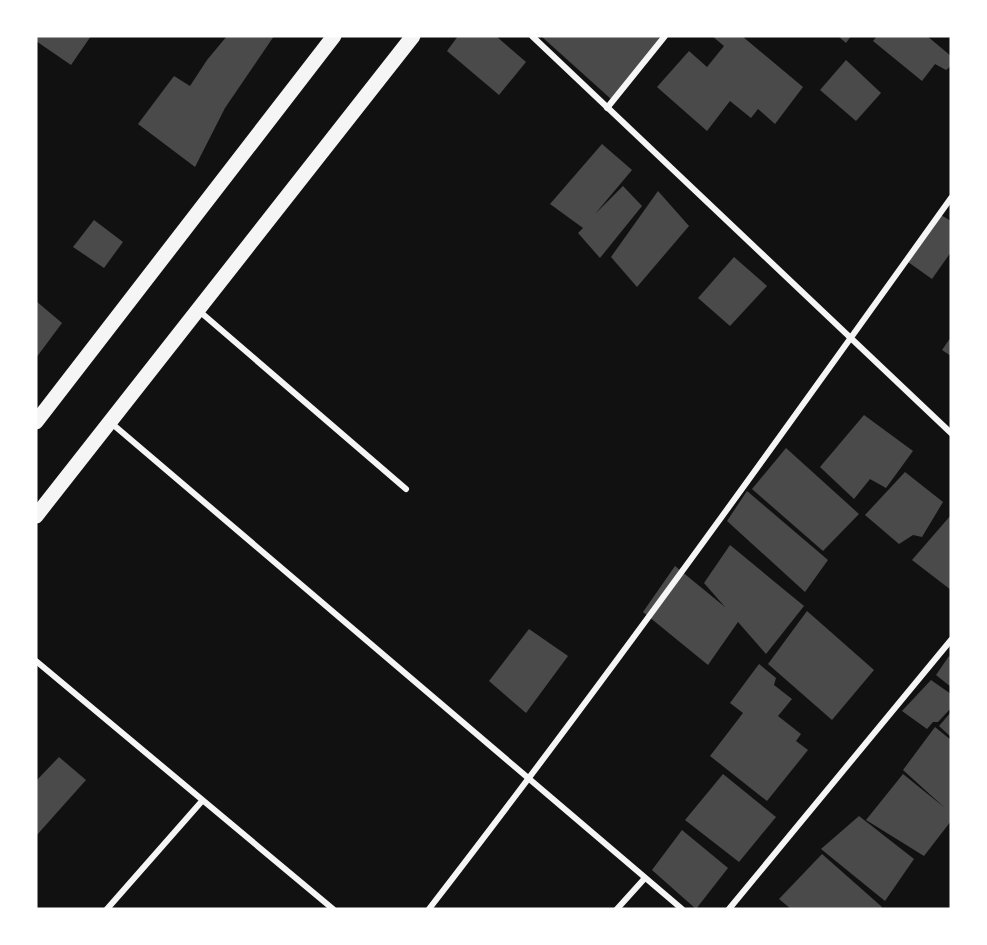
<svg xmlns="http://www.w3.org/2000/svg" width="987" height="945" font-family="'Source Sans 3',sans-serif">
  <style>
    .building { fill: #4a4a4a }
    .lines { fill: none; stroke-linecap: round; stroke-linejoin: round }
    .minor { stroke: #f5f5f5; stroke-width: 6 }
    .primary { stroke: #f5f5f5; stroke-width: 15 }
  </style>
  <rect width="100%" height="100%" fill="#111"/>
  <!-- building -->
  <g class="building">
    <path d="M36 36H91L71 65 36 41Z"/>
    <path d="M227 36H274L225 108 195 167 138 124 174 76 190 86 207 60Z"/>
    <path d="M458 36H496L526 62 499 95 447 51Z"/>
    <path d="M541 36H662L611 99Z"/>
    <path d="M712 36H742L803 87 775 124 758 109 751 118 730 101 707 131 657 87 689 51 707 67 724 46Z"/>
    <path d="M838 36H851L846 43Z"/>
    <path d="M877 36H927L951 56V66L946 70 935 64 922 81 873 41Z"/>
    <path d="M846 60 881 93 856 121 820 90Z"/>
    <path d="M602 144 632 170 595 214 623 186 642 206 600 258 578 233 583 228 550 204Z"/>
    <path d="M658 191 689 226 637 287 611 257Z"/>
    <path d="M939 214 951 221V252L932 279 908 262Z"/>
    <path d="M94 220 123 242 104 268 73 247Z"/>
    <path d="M734 257 767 286 730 326 698 298Z"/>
    <path d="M36 301 62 323 36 358Z"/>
    <path d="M951 337V356L942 350Z"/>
    <path d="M864 415 913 451 886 488 870 479 854 499 820 467Z"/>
    <path d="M786 448 859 514 823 551 752 489Z"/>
    <path d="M905 472 943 502 922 537 913 535 899 544 865 515Z"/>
    <path d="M747 491 828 560 805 592 727 521Z"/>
    <path d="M951 515V590L912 560Z"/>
    <path d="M730 545 804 606 766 654 738 622 708 665 643 612 675 566 725 607 704 583Z"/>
    <path d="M807 611 874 670 832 720 768 664Z"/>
    <path d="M529 629 568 656 526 713 489 681Z"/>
    <path d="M949 656 951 658V687L936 675Z"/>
    <path d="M759 664 776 678 774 685 792 699 778 716 801 734 796 741 808 750 767 801 710 756 743 713 730 703Z"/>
    <path d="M931 680 951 694V708L938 722H933L927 729 902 711Z"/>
    <path d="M951 712V737L939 726Z"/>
    <path d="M935 727 951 740V821L924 856 866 820 903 774 945 808 903 770Z"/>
    <path d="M59 757 86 780 36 836V781Z"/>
    <path d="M723 774 776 817 739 862 685 820Z"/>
    <path d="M859 816 914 859 885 901 821 849Z"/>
    <path d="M682 830 728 868 696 909 652 870Z"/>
    <path d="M822 854 882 907 881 909H791L779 899Z"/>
  </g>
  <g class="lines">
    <!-- minor -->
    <g class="minor">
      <path d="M532 36 951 433"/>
      <path d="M607 108 665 36"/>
      <path d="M198 310 406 489"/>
      <path d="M110 422 682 909"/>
      <path d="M36 661 333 909"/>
      <path d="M107 909 202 801"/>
      <path d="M429 909C609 676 780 437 951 198"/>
      <path d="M617 909 645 878"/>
      <path d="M729 909 951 640"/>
    </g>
    <!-- primary -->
    <g class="primary">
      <path d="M36 422 334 36"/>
      <path d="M36 516 413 36"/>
    </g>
  </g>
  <!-- border -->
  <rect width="987" height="945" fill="none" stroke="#ffffff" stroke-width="75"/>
</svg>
